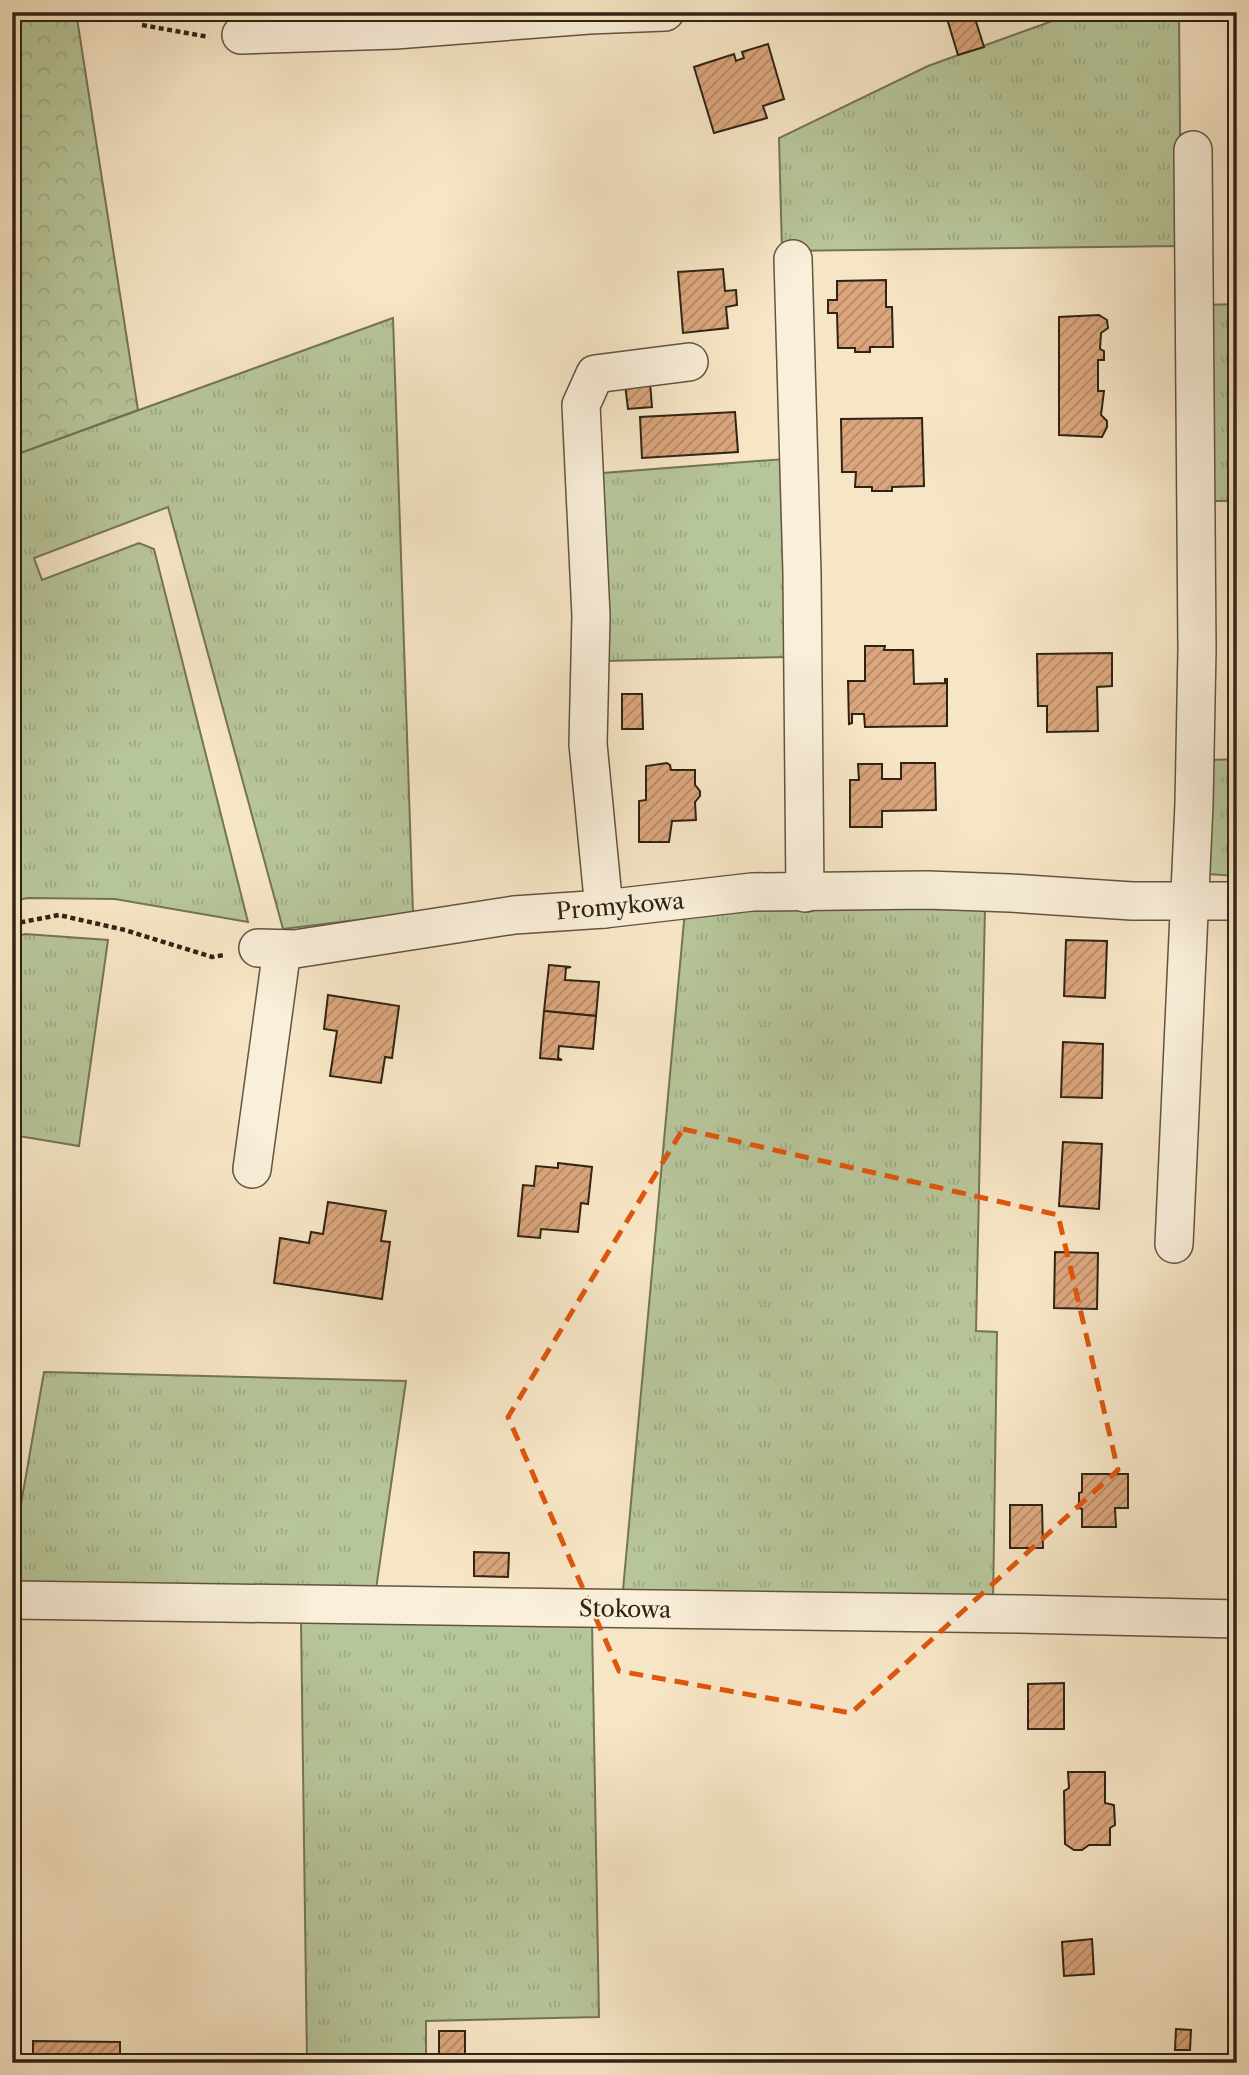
<svg xmlns="http://www.w3.org/2000/svg" width="1249" height="2075" font-family="'Libre Caslon Text',serif">
  <style>
    .grass { fill: url(#grass-tufts); stroke: #747457; stroke-width: 2 }
    .forest { fill: url(#forest-crowns); stroke: #747457; stroke-width: 2 }
    .building { fill: url(#building-hatch); stroke: #302314; stroke-width: 2 }
    .lines { fill: none; stroke-linecap: round; stroke-linejoin: round }
    .minor-casing { stroke: #625440; stroke-width: 40 }
    .path { stroke: #302314; stroke-width: 4.5; stroke-dasharray: 5 3.5; stroke-linecap: butt }
    .minor { stroke: #faefda; stroke-width: 37 }
    .marked { fill: none; stroke: #df560c; stroke-width: 5; stroke-dasharray: 14 9; stroke-linejoin: round }
    .labels { text-anchor: middle; dominant-baseline: central; stroke-width: 5; stroke-linejoin: round; paint-order: stroke }
    .street-label { font-size: 23px; fill: #302314; stroke: #faefda }
  </style>
  <defs>
    <pattern id="grass-tufts" width="24" height="20" patternUnits="userSpaceOnUse" patternTransform="scale(1.75)"><rect width="24" height="20" fill="#b7c69a"/><path d="M3 7l-1-3M5 7V3M7 7l1-3M15 17l-1-3M17 17v-4M19 17l1-3" fill="none" stroke="#9eaa84"/></pattern>
    <pattern id="forest-crowns" width="20" height="18" patternUnits="userSpaceOnUse" patternTransform="scale(1.75)"><rect width="20" height="18" fill="#b7c69a"/><path d="M2 6a3 3 0 1 1 6 0M12 15a3 3 0 1 1 6 0" fill="none" stroke="#9eaa84"/></pattern>
    <pattern id="building-hatch" width="6" height="6" patternUnits="userSpaceOnUse" patternTransform="scale(1.75)"><rect width="6" height="6" fill="#dba67d"/><path d="M-1 1l2-2M0 6l6-6M5 7l2-2" fill="none" stroke="#b28765"/></pattern>
  </defs>
  <rect width="100%" height="100%" fill="#f7e6c6"/>
  <filter id="stains"><feTurbulence type="fractalNoise" baseFrequency=".00286" numOctaves="4"/><feColorMatrix values="0 0 0 0 .2 0 0 0 0 .09 0 0 0 0 .02 0 0 0 .5 -.17"/></filter>
  <radialGradient id="worn" r=".72"><stop offset=".6" stop-color="#630" stop-opacity="0"/><stop offset="1" stop-color="#630" stop-opacity=".3"/></radialGradient>
  <!-- grass -->
  <g class="grass">
    <path d="M1077 12H1179L1181 246 782 251 779 138 928 66Z"/>
    <path d="M1237 304V501H1205L1203 305Z"/>
    <path d="M393 318 413 913 283 929 168 507 34 558 42 580 139 543 154 549 248 922 115 899 28 898 12 901V456Z"/>
    <path d="M785 459 787 657 604 661 603 473Z"/>
    <path d="M1237 759V876L1208 874 1210 760Z"/>
    <path d="M985 907 976 1331 997 1332 993 1606 622 1601 685 910Z"/>
    <path d="M25 934 108 940 79 1146 12 1135V937Z"/>
    <path d="M44 1372 406 1381 375 1596 12 1589V1556Z"/>
    <path d="M301 1620 592 1621 599 2017 426 2021V2063H307Z"/>
  </g>
  <!-- forest -->
  <path class="forest" d="M12 12H76L138 410 12 456Z"/>
  <!-- building -->
  <g class="building">
    <path d="M945 12H973L984 47 958 55Z"/>
    <path d="M768 44 784 99 763 106 767 118 714 133 694 67 734 54 736 61 744 58 742 52Z"/>
    <path d="M723 269 725 291 736 290 737 305 726 307 728 328 683 333 678 272Z"/>
    <path d="M886 280V307H892L893 347H870V352H855V348H838L837 313H828V300H837V281Z"/>
    <path d="M1099 315 1107 320 1108 328 1101 333 1100 349 1104 351V360H1098V391H1104L1101 415 1107 421V427L1102 437 1059 435V317Z"/>
    <path d="M650 382 652 407 628 409 625 384Z"/>
    <path d="M735 412 738 452 642 458 640 417Z"/>
    <path d="M922 418 924 486 892 487V491H872V487H855L856 472H842L841 419Z"/>
    <path d="M865 646H885L884 650H913L914 684 945 683V679H947V726L865 727 864 714H852V723L849 724 848 681H865Z"/>
    <path d="M1112 653V686L1097 687 1098 731 1047 732V706H1038L1037 654Z"/>
    <path d="M622 694H642L643 729H622Z"/>
    <path d="M667 763 670 765 671 770H695V785L700 791V796L695 802 696 820 672 821 669 842H639V801L646 800V766Z"/>
    <path d="M901 763H935L936 810 882 811V827H850V780H859L858 764H882V779H901Z"/>
    <path d="M1066 940 1107 941 1105 998 1064 996Z"/>
    <path d="M549 965 571 967 566 968 565 980 599 982 596 1016 544 1011Z"/>
    <path d="M328 995 399 1006 392 1058 385 1057 381 1083 330 1076 337 1031 324 1029Z"/>
    <path d="M544 1011 596 1016 593 1049 559 1046 558 1058 562 1060 540 1058Z"/>
    <path d="M1063 1042 1103 1044 1102 1098 1061 1097Z"/>
    <path d="M1063 1142 1102 1144 1099 1209 1059 1206Z"/>
    <path d="M558 1163 592 1167 588 1204 581 1203 578 1232 541 1229 540 1238 518 1236 523 1185 534 1186 536 1166 558 1168Z"/>
    <path d="M328 1202 386 1211 381 1241 390 1242 382 1299 274 1283 280 1238 309 1243 311 1232 323 1234Z"/>
    <path d="M1055 1252 1098 1253 1097 1309 1054 1308Z"/>
    <path d="M1082 1474H1128V1508H1115L1116 1527H1082V1509L1079 1508V1493L1082 1492Z"/>
    <path d="M1010 1505H1042L1043 1548H1010Z"/>
    <path d="M474 1552 509 1553 508 1577 474 1576Z"/>
    <path d="M1064 1683V1729H1028V1684Z"/>
    <path d="M1068 1772H1105V1803L1114 1805 1115 1825 1110 1828V1845H1089L1082 1850H1074L1065 1844 1064 1791 1069 1788Z"/>
    <path d="M1092 1939 1094 1974 1064 1976 1062 1942Z"/>
    <path d="M1176 2029 1191 2030 1190 2050H1175Z"/>
    <rect x="439" y="2031" width="26" height="32"/>
    <path d="M33 2041 120 2042V2063H33Z"/>
  </g>
  <g class="lines">
    <defs>
      <g id="minor">
        <path d="M241 35 395 30 589 15 665 12"/>
        <path d="M793 259 802 573 805 893"/>
        <path d="M604 909 588 744 591 616 581 405 595 374 689 362"/>
        <path d="M258 948 295 949 514 915 604 909 752 892 927 890 1010 893 1132 901H1237"/>
        <path d="M252 1169 282 949"/>
        <path d="M1174 1244 1194 804 1197 649 1193 150"/>
        <path d="M12 1600 1020 1614 1237 1619"/>
      </g>
    </defs>
    <!-- minor casing -->
    <use href="#minor" class="minor-casing"/>
    <!-- path -->
    <g class="path">
      <path d="M142 25 209 37"/>
      <path d="M12 924 59 915 125 930 212 957 225 955"/>
    </g>
    <!-- minor -->
    <use href="#minor" class="minor"/>
  </g>
  <!-- marked area -->
  <path class="marked" d="M683 1129 1058 1215 1118 1470 851 1713 619 1671 508 1417Z"/>
  <g class="labels">
    <!-- street labels -->
    <g class="street-label">
      <text transform="translate(620 906) rotate(-5)">Promykowa</text>
      <text transform="translate(625 1609) rotate(1)">Stokowa</text>
    </g>
  </g>
  <!-- margin -->
  <rect width="1249" height="2075" fill="none" stroke="#f7e6c6" stroke-width="42"/>
  <rect x="14" y="14" width="1221" height="2047" fill="none" stroke="#302314" stroke-width="3.5"/>
  <rect x="21" y="21" width="1207" height="2033" fill="none" stroke="#302314" stroke-width="2"/>
  <rect width="100%" height="100%" filter="url(#stains)"/>
  <rect width="100%" height="100%" fill="url(#worn)"/>
</svg>
